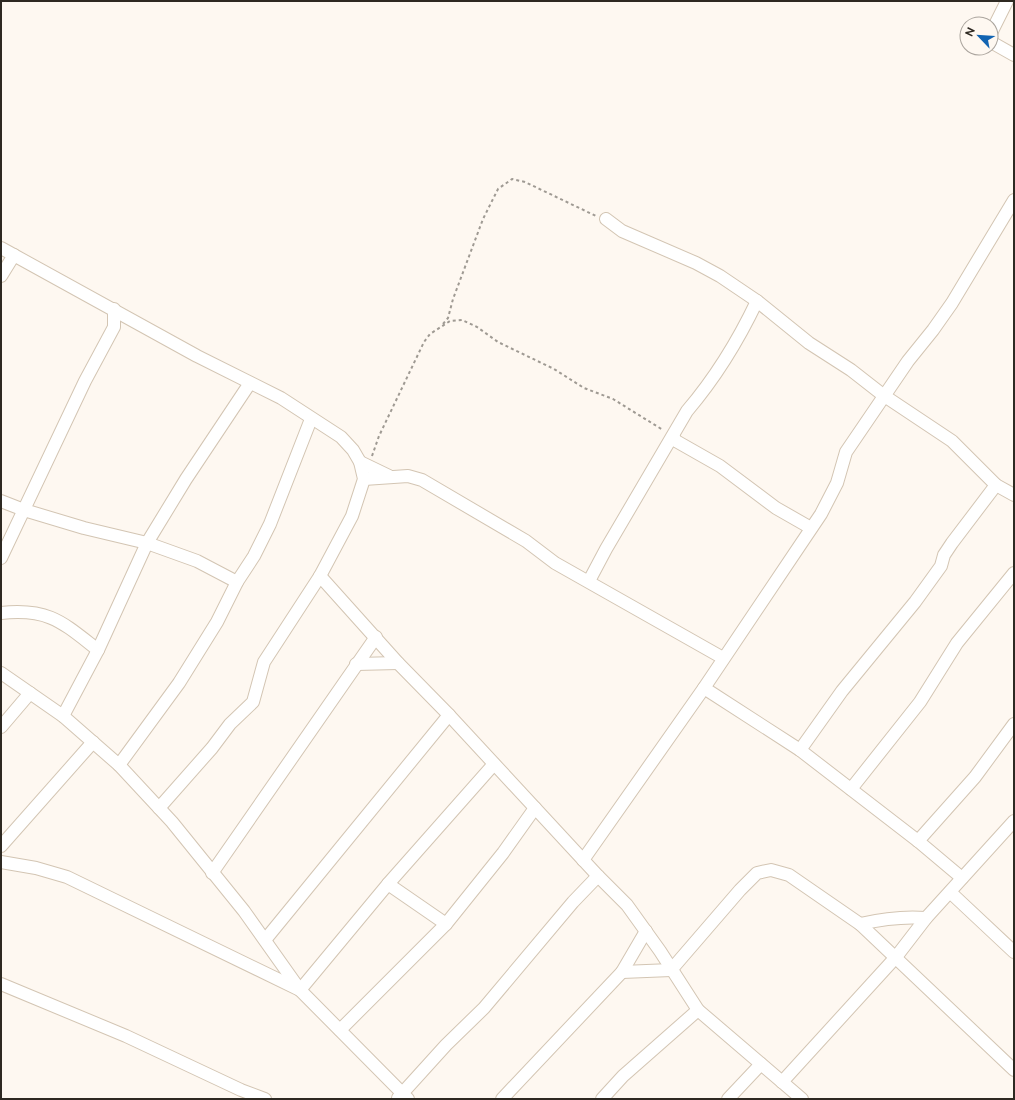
<svg xmlns="http://www.w3.org/2000/svg" width="1015" height="1100" font-family="Raleway,sans-serif">
  <style>
    .lines { fill: none; stroke-linecap: round; stroke-linejoin: round }
    .minor-casing { stroke: #d3c5b3; stroke-width: 14 }
    .path { stroke: #9f9a93; stroke-width: 2; stroke-dasharray: 3 3; stroke-linecap: butt }
    .minor { stroke: #fff; stroke-width: 12 }
  </style>
  <rect width="100%" height="100%" fill="#fef8f1"/>
  <g class="lines">
    <defs>
      <g id="minor">
        <path d="M991 33 1007 1"/>
        <path d="M991 42 1014 55"/>
        <path d="M606 219 622 231 696 263 720 276 757 301 809 343 851 370 883 395 952 441 996 485 1014 495"/>
        <path d="M1 248 197 356 281 398 341 437 353 450 360 462 364 479 352 516 320 576 264 662 253 702 230 724 212 748 159 808"/>
        <path d="M1 276 14 255"/>
        <path d="M673 436 676 441 720 466 776 508 811 528"/>
        <path d="M360 462 389 476"/>
        <path d="M364 479 408 476 422 480 526 541 555 563 723 658"/>
        <path d="M1 501 24 510 84 528 147 543 197 561 237 582"/>
        <path d="M1 558 85 381 114 327V309"/>
        <path d="M320 576 398 663 449 715 598 876 627 905 660 951 698 1010 802 1099"/>
        <path d="M589 581 606 549 687 411C716 377 738 341 757 301"/>
        <path d="M1 613C49 608 62 622 98 650"/>
        <path d="M356 664 398 663"/>
        <path d="M1 673 63 716 119 765 172 822 244 911 300 990 408 1099"/>
        <path d="M704 688 800 750 918 841 962 878"/>
        <path d="M63 716 98 650 147 543 186 479 250 383"/>
        <path d="M1 727 30 693"/>
        <path d="M800 750 842 691 915 602 941 566 944 555 952 543 996 485"/>
        <path d="M119 765 179 683 217 622 237 582 254 556 270 524 311 419"/>
        <path d="M851 789 920 702 957 643 1014 573"/>
        <path d="M918 841 975 777 1014 724"/>
        <path d="M1 846 93 742"/>
        <path d="M583 860 704 688 821 514 837 483 846 452 908 361 933 330 952 303 1014 200"/>
        <path d="M1 862 36 868 67 877 300 990 388 884 494 764"/>
        <path d="M212 873 376 637"/>
        <path d="M388 884 446 924"/>
        <path d="M950 892 1014 952"/>
        <path d="M860 924C882 919 903 916 926 918"/>
        <path d="M265 940 449 715"/>
        <path d="M622 972 671 970 740 890 757 873 771 870 789 875 860 924 1014 1070"/>
        <path d="M1 984 126 1036 241 1090 265 1099"/>
        <path d="M340 1030 446 924 503 853 535 808"/>
        <path d="M782 1082 896 957 926 918 1014 821"/>
        <path d="M398 1098 446 1045 484 1008 573 902 598 876"/>
        <path d="M502 1099 622 972 646 931"/>
        <path d="M602 1099 623 1076 698 1010"/>
        <path d="M728 1099 761 1064"/>
      </g>
    </defs>
    <!-- minor casing -->
    <use href="#minor" class="minor-casing"/>
    <!-- path -->
    <g class="path">
      <path d="M443 324 448 318 453 299 483 219 498 189 512 179 525 182 596 216"/>
      <path d="M372 456 379 436 424 342 430 334 450 321 462 320 477 327 498 342 554 369 584 388 613 399 663 430"/>
    </g>
    <!-- minor -->
    <use href="#minor" class="minor"/>
  </g>
  <!-- border -->
  <rect width="1015" height="1100" fill="none" stroke="#2e2922" stroke-width="4"/>
  <!-- north arrow -->
  <g transform="translate(979 36) rotate(295)"><circle r="19" fill="#fef8f1" stroke="#aba59e"/>
  <path d="M0-3L7 15L0 10L-7 15Z" fill="#1264b2"/>
  <text y="-6" font-size="11" font-weight="bold" text-anchor="middle" fill="#2e2922">N</text>
  </g>
</svg>
